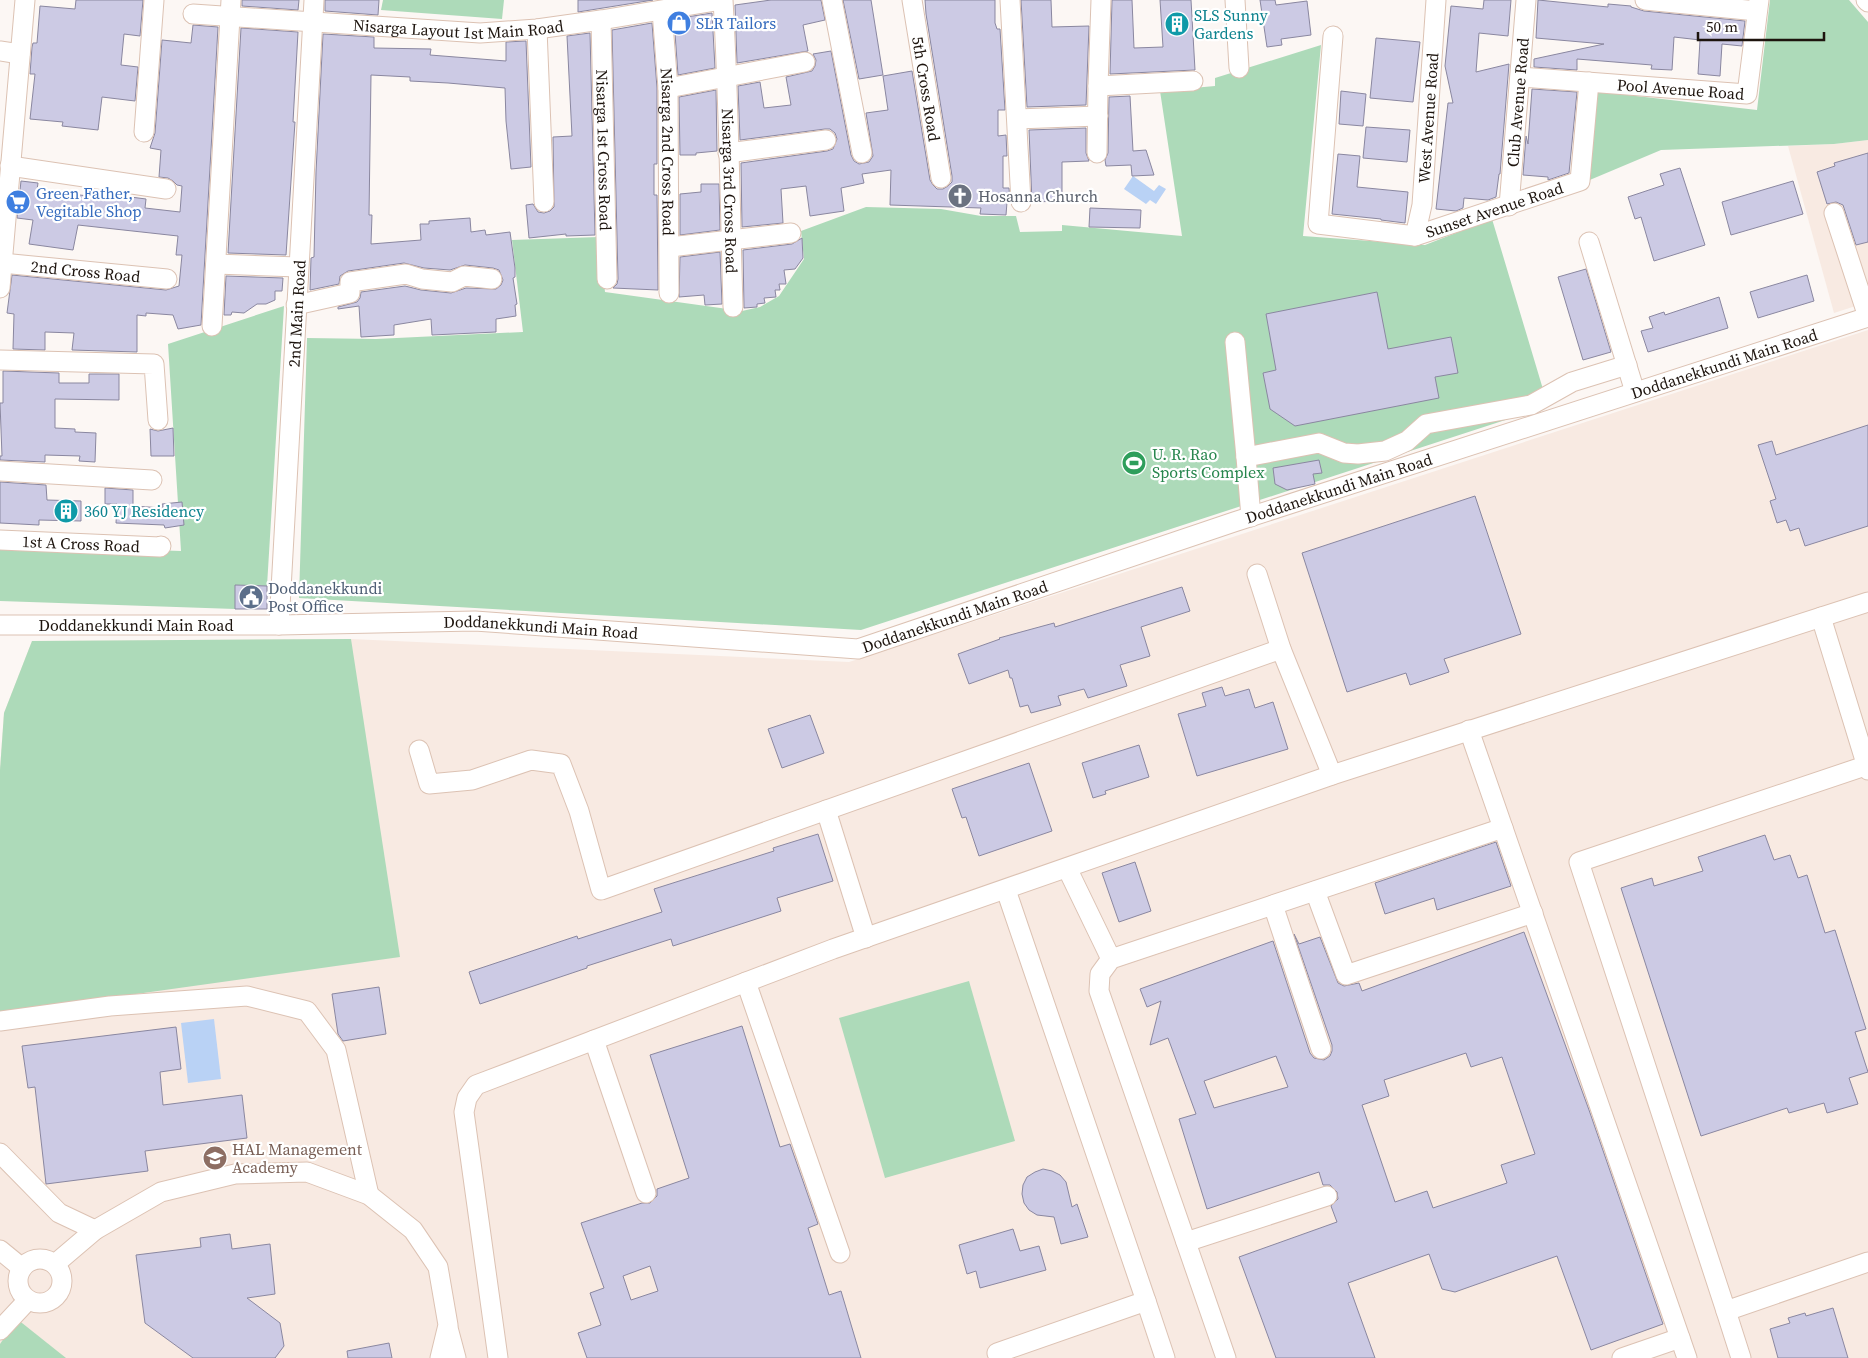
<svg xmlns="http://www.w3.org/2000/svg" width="1868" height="1358" font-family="'Source Serif 4',serif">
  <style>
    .built { fill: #f8eae2 }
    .green { fill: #addab9 }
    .water { fill: #b9d2f5 }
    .building { fill: #cccae4; stroke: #8a87a0; fill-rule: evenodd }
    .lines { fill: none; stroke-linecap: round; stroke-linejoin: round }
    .minor-casing { stroke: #dcc2b3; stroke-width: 21 }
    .minor { stroke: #fff; stroke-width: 19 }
    .labels { text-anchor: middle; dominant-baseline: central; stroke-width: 4.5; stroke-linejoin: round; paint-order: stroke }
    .culture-label { font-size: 16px; fill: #0d838f; stroke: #fff; text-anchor: start }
    .shop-label { font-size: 16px; fill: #366cbe; stroke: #fff; text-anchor: start }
    .street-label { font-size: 16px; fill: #1d140e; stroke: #fff }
    .worship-label { font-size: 16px; fill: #5b616d; stroke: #fff; text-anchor: start }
    .leisure-label { font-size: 16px; fill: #27864d; stroke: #fff; text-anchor: start }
    .service-label { font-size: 16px; fill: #4e5e75; stroke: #fff; text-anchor: start }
    .education-label { font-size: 16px; fill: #785e54; stroke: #fff; text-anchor: start }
  </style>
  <rect width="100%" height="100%" fill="#fcf7f4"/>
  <!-- built -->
  <g class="built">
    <path d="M1868 140V302L1834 313 1788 146 1834 144Z"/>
    <path d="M1868 330V1358H0V770L4 713 32 641 351 639 849 662Z"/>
  </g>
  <!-- green -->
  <g class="green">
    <path d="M383 0H504L502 19 381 10Z"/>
    <path d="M1770 0H1849L1868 22V140L1834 144 1661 150 1585 182 1593 91 1757 110Z"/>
    <path d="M1321 45 1303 236 1425 245 1492 219 1548 406 861 630 299 598 307 338 376 339 523 332 512 240 599 237 605 292 742 311 760 307 779 296 804 259 801 231 866 207 941 209 981 216H1016L1020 232 1062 231V225L1182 236 1160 91 1215 86V78Z"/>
    <path d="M284 306 267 586 235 585V609L0 601V545L181 551 168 344Z"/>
    <path d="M351 639 400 957 0 1013V770L4 713 32 641Z"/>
    <path d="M969 981 1015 1141 885 1178 839 1018Z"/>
    <path d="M17 1319 66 1358H0V1344Z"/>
  </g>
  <!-- water -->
  <g class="water">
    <path d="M1133 176 1154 191 1159 185 1166 189 1156 204 1150 200 1146 204 1124 189Z"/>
    <path d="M214 1019 221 1079 188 1083 181 1023Z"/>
  </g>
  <!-- building -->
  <g class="building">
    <path d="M76 0H143L140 36 124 34 121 65 138 67 135 101 102 97 98 130 62 126 63 122 30 119 35 74H30L32 47 33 43H37L40 6 75 9Z"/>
    <path d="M242 0H299L298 10 242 6Z"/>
    <path d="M325 0H379L378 15 325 11Z"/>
    <path d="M578 0H653L578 12Z"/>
    <path d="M771 0H821L825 20 803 25 808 51 737 63 735 5Z"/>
    <path d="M843 0H871L883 75 859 79Z"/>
    <path d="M925 0H995V23L997 29H1000L1005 110H998V136L1006 135 1007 156H1003V188H1009L1010 202H1007L1006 215 980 214 981 208 890 205 891 170 862 174 864 183 841 188 844 211 810 216 806 186 781 189 783 223 742 227 741 163 827 151 833 149 837 139 835 133 830 129H825L740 140 738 86 760 82 764 108 791 105 786 77 812 71 815 66 816 60 813 54 831 51 851 155 854 161 859 164 869 162 873 156 866 113 888 110 883 76 912 71 930 180 933 185 937 189H943L948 186 952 182V176L926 14Z"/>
    <path d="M1021 0H1051L1052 27 1089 26 1086 105 1027 107Z"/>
    <path d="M1112 0H1132L1134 48 1163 47 1160 0H1191L1195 70 1110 74Z"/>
    <path d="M1260 0H1275L1276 5 1307 1 1311 35 1281 39 1282 45 1267 47Z"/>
    <path d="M1484 0H1511L1508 36 1479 33 1476 72 1509 64 1500 174H1499L1496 197 1488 200 1464 198 1463 208 1456 211 1436 209 1448 103H1453L1445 66 1451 6 1483 9Z"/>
    <path d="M1538 0 1608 7V4L1631 6V7L1644 11 1745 21 1742 46 1722 44 1720 76 1698 74 1700 40 1674 37 1672 70 1651 69 1652 65 1577 59V70L1534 67V59L1604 44 1536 38Z"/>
    <path d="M712 13 715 68 678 75 674 19Z"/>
    <path d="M652 23 657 88V164H654V195H657L658 290 613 288 617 284 618 279 612 30Z"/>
    <path d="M193 25 218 27 201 325 178 329 173 315 146 313V316L137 315V352L72 350 74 333 45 332V350L13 349 14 314 7 313 12 275 166 290 179 286 182 255H176L178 236 78 225 73 250 29 244 33 220 17 218 21 181 38 183 37 190 114 199 115 195 146 199 145 208 180 212 182 186 177 185 173 181 168 178 159 177 161 150 150 148 155 133 162 40 191 43Z"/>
    <path d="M241 28 298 32 293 122H295L286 255 228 253Z"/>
    <path d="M590 33 595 235 566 236V234L529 238 526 205 533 204 538 212 544 213 550 211 554 207 553 137 572 136 567 36Z"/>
    <path d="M323 34 374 37V48L431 49 430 55 506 61V42L526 41 531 167 511 169 506 121 505 88 448 83 410 81V77L371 75 369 215H372L371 244 421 240 420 224H429V221L470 218 471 232 485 230 486 235 510 232 515 268V277L513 278 517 304 515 305 516 316 496 319V332L432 335 431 319 394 325V335L361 337 359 306 338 309V307L357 302 360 298 361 292 405 286 421 290 451 293 466 288 496 289 501 285 503 280 499 270 493 268 465 265 450 270 424 268 404 263 348 271 340 276 339 284 310 290 311 258 314 257 316 172Z"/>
    <path d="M1376 38 1420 42 1413 102 1370 98Z"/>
    <path d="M1532 89 1577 92 1569 173 1548 180V177L1523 175 1526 136 1528 144Z"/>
    <path d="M716 90 717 151 696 153V155H680L679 97Z"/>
    <path d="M1341 91 1366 94 1363 126 1339 124Z"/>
    <path d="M1130 96 1133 151 1146 150 1154 175 1132 176 1131 165 1106 166 1105 160 1108 153 1109 97Z"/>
    <path d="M1366 127 1410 130 1407 162 1363 158Z"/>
    <path d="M1086 128V153L1089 161 1062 162V201L1032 202 1029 130Z"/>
    <path d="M1868 153V242L1856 245 1843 205 1836 202 1827 204 1817 172 1835 166 1834 163Z"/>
    <path d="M1338 154 1360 156 1357 187 1408 192 1405 223 1381 220V219L1332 214Z"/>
    <path d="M1680 168 1705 245 1654 261 1641 217 1635 219 1628 197 1664 185 1660 174Z"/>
    <path d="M1793 181 1803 214 1731 235 1722 202Z"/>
    <path d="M701 184H719L720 230 680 235V194L701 192Z"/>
    <path d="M1090 208 1141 210 1140 228 1089 227Z"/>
    <path d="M802 238 803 258 795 269 784 270 786 284H779L780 290H775L776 297 764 298 765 303 757 304V307L744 308 743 250 792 244Z"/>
    <path d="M720 252 722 304 705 305 704 295 679 297 680 257Z"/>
    <path d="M1586 269 1611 352 1583 360 1558 277Z"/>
    <path d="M1807 275 1814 301 1758 318 1750 292Z"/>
    <path d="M226 276 283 278 282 291H275V300L266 304H257L244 313 232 312 231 315H224Z"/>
    <path d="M1377 292 1388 349 1451 337 1458 373 1435 377 1439 398 1295 426 1270 409 1263 373 1276 370 1266 314Z"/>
    <path d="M1719 297 1728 328 1648 352 1641 331 1653 328 1649 317 1664 312 1665 315Z"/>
    <path d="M3 371 59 373V383H89V374H119V400L55 399V428L75 429V432L96 433 95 462 79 461 80 456 45 455V462L0 460V456H2L0 403H3Z"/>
    <path d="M1868 425V526L1805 546 1799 528 1790 531 1786 520 1777 523 1770 501 1776 499 1758 445 1772 441 1776 455Z"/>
    <path d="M173 428 174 456H151L150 429 158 431Z"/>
    <path d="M1319 460 1322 473 1313 474 1315 484 1287 490 1275 484 1273 468Z"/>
    <path d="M0 482 46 485 47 500 81 501V521L39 520V525L0 523Z"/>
    <path d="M105 488 133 490V506L163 508 162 504 182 502 184 525 165 528 164 525 116 523 117 504H105Z"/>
    <path d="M1475 496 1521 634 1444 659 1449 672 1410 685 1406 673 1347 692 1302 553Z"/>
    <path d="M235 585 267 586V609H235Z"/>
    <path d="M1182 587 1190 611 1141 627 1150 656 1120 665 1127 686 1088 698 1084 689 1058 696 1061 705 1031 713 1028 705 1020 707 1012 678H1010L1008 670 969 684 958 654 1000 639 999 638 1054 623 1055 627Z"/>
    <path d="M1222 687 1225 696 1249 689 1255 708 1273 702 1288 749 1197 776 1178 714 1206 706 1202 693Z"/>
    <path d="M810 715 824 753 782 768 768 729Z"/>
    <path d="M1139 745 1149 777 1105 791 1106 794 1093 798 1082 763Z"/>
    <path d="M1029 763 1052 831 979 856 966 817 962 818 952 789Z"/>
    <path d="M818 834 833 881 777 898 781 911 673 946 671 939 587 966V968L480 1004 469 972 577 936 578 939 662 912 654 889 774 851 773 848Z"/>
    <path d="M1765 835 1774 860 1790 855 1798 878 1807 875 1825 933 1835 930 1866 1029 1855 1032 1868 1072 1849 1078 1858 1104 1827 1113 1824 1103 1789 1113 1787 1108 1701 1136 1621 888 1652 878 1654 886 1703 871 1698 857Z"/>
    <path d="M1496 842 1511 886 1437 910 1434 898 1385 914 1375 883Z"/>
    <path d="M1135 862 1151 911 1119 922 1102 873Z"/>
    <path d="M1524 932 1589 1110 1663 1324 1591 1350 1557 1256 1455 1292 1442 1289 1429 1254 1348 1283 1375 1358H1276L1239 1257 1337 1222 1331 1206 1338 1199 1337 1192 1330 1185H1323L1319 1172 1207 1209 1179 1119 1196 1114 1168 1038 1150 1045 1161 1001 1147 1007 1140 989 1273 941 1310 1053 1314 1058 1324 1060 1330 1056 1332 1051V1045L1294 934 1299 944 1320 937 1338 983 1344 986 1359 983 1362 991ZM1466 1053 1471 1067 1502 1057 1535 1154 1501 1165 1507 1183 1433 1208 1427 1191 1395 1202 1362 1105 1389 1096 1384 1080ZM1276 1056 1288 1087 1214 1108 1204 1081Z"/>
    <path d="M379 987 386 1034 343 1041 338 1034 332 994Z"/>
    <path d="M742 1026 780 1147 790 1144 818 1224 808 1228 829 1295 841 1291 861 1358H587L578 1333 601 1325 590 1293 604 1288 581 1223 642 1203H650L657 1196V1189L689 1178 650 1055ZM650 1266 658 1291 631 1300 623 1276Z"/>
    <path d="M176 1027 181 1069 160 1072 163 1105 242 1095 247 1138 145 1151 148 1171 46 1184 35 1087 28 1088 22 1046Z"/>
    <path d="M1043 1169 1052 1171 1060 1175 1066 1182 1072 1207 1077 1204 1088 1237 1061 1244 1054 1217 1037 1215 1029 1210 1024 1203 1022 1194 1023 1185 1027 1177 1035 1172Z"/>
    <path d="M1013 1229 1020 1251 1039 1246 1046 1270 980 1288 976 1271 967 1274 959 1245Z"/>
    <path d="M230 1234 232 1249 270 1244 275 1294 247 1298 280 1323 284 1346 275 1358H193L145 1323 136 1255 201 1247 200 1238Z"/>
    <path d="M1833 1308 1848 1358H1778L1770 1329 1790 1323 1788 1318 1805 1313 1806 1316Z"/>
    <path d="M389 1343 392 1358H348L347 1351Z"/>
  </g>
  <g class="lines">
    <defs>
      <g id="minor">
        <path id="s1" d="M723 0C729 102 730 205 733 307"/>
        <path d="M832 0 862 153"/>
        <path id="s2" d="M912 0 941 178"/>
        <path d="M1010 0 1021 202"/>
        <path d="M1101 0 1098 86 1193 81"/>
        <path d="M1235 0 1239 68"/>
        <path d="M1645 0 1757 11"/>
        <path d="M1866 0 1868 2"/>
        <path id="s3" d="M662 11 668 88 669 293"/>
        <path id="s4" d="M193 14 480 33 537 29 601 20 722 0"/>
        <path id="s5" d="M601 20 607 279"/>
        <path d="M537 29 544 202"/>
        <path id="s6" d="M1333 36 1318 224 1415 236 1580 181 1589 82"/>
        <path d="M0 51 20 54"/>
        <path id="s7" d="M1521 77 1747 94 1759 0"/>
        <path d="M668 88 805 62"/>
        <path d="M1017 119 1098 116"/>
        <path d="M144 132 154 0"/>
        <path d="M728 153 826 140"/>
        <path d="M1097 153 1098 86"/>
        <path d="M10 166 166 189"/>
        <path id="s8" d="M1509 206 1526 0"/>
        <path d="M1834 213 1868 317"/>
        <path id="s9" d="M1415 236 1422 205 1436 0"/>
        <path d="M1589 242 1635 392"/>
        <path d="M670 247 791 233"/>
        <path id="s10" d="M2 263 167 279"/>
        <path d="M216 264 298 267"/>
        <path d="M0 288 25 0"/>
        <path d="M296 305 350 293V282L406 274 422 279 452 282 464 276 492 279"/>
        <path d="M212 326 231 0"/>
        <path d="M1235 342 1246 457 1319 443 1344 453 1358 454 1385 451 1407 441 1426 424 1531 405 1572 382 1627 365"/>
        <path d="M0 360 154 364 158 420"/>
        <path d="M1246 457 1251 517"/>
        <path d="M0 471 152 480"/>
        <path id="s11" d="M0 540 160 547 161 546"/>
        <path d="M1257 574 1281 649"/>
        <path d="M1821 617 1868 770"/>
        <path id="s12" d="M0 625H279L475 621 858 649 1234 522 1868 317"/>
        <path id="s13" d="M279 625 314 0"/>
        <path d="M1469 730 1687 1358"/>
        <path d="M419 750 429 784 472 780 531 760 561 764 579 811 601 890 1281 649 1332 775"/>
        <path d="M1868 765 1579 862 1726 1311 1868 1262"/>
        <path d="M826 810 866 938"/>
        <path d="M1067 868 1111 959"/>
        <path d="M1315 891 1346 975 1533 913"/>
        <path d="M1273 905 1321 1049"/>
        <path d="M746 982 840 1253"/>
        <path d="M0 1021 110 1006 247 996 307 1011 336 1050 369 1195"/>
        <path d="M594 1040 646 1193"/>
        <path d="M0 1153 59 1213 95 1230"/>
        <path d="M1186 1242 1327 1196"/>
        <path d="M0 1250 22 1268"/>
        <circle cx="40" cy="1281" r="22"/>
        <path d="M55 1264 95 1230 161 1192 235 1174 307 1172 369 1195 413 1230 438 1267 448 1325 440 1358"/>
        <path d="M1146 1301 1165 1358"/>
        <path d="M1726 1311 1741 1358"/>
        <path d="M448 1328 456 1358"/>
        <path d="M0 1330 28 1300"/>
        <path d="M997 1353 1146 1301 1006 890"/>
        <path d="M498 1358 464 1112 467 1098 476 1085 833 949 1332 775 1868 602"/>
        <path d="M1226 1358 1099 991 1100 974 1111 959 1503 828"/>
        <path d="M1622 1358 1680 1338"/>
      </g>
    </defs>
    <!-- minor casing -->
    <use href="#minor" class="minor-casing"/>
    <!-- minor -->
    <use href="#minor" class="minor"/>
  </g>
  <!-- icons -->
  <defs>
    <symbol id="shop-disc" viewBox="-11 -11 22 22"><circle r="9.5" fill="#3f7fe0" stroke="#fff"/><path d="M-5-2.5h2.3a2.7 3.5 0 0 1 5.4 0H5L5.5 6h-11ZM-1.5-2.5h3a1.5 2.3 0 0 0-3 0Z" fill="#fff"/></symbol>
    <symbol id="building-disc" viewBox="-11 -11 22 22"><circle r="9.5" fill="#0f9aa8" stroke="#fff"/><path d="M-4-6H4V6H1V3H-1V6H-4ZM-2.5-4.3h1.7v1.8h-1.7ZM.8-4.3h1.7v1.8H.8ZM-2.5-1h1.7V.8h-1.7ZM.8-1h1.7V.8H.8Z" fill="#fff"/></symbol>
    <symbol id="church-disc" viewBox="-11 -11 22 22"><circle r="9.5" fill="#6b7280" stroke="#fff"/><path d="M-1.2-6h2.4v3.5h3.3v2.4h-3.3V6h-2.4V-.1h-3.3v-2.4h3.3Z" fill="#fff"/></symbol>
    <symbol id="supermarket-disc" viewBox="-11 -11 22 22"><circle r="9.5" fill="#3f7fe0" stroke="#fff"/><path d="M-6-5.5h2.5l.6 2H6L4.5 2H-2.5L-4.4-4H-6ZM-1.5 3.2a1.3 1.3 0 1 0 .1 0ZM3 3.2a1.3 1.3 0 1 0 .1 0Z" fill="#fff"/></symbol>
    <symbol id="stadium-disc" viewBox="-11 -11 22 22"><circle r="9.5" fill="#2e9e5b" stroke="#fff"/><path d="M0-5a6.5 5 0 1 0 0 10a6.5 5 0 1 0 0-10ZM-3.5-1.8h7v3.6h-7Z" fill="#fff"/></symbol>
    <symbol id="civic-disc" viewBox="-11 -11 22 22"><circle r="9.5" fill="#5c6f8a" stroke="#fff"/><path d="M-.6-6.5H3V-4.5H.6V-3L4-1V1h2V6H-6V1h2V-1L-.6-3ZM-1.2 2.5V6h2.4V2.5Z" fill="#fff"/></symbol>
    <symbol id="university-disc" viewBox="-11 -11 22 22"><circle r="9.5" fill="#8d6e63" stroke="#fff"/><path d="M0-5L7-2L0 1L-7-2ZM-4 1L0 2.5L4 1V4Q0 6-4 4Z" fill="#fff"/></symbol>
  </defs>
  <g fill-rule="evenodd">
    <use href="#shop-disc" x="665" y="9" width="28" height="28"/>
    <use href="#building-disc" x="1163" y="10" width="28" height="28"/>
    <use href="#church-disc" x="946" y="182" width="28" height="28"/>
    <use href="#supermarket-disc" x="4" y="188" width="28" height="28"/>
    <use href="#stadium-disc" x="1120" y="449" width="28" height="28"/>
    <use href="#building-disc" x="52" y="497" width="28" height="28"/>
    <use href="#civic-disc" x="237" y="583" width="28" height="28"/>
    <use href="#university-disc" x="201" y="1144" width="28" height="28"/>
  </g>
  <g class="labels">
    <!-- culture labels -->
    <g class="culture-label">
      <text x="1194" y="15">SLS Sunny<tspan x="1194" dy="18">Gardens</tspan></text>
      <text x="84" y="511">360 YJ Residency</text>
    </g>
    <!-- shop labels -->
    <g class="shop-label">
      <text x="696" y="23">SLR Tailors</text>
      <text x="36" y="193">Green Father,<tspan x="36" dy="18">Vegitable Shop</tspan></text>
    </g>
    <!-- street labels -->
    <g class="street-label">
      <text stroke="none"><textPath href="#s4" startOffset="266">Nisarga Layout 1st Main Road</textPath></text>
      <text stroke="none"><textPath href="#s7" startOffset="160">Pool Avenue Road</textPath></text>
      <text stroke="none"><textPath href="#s2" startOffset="90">5th Cross Road</textPath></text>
      <text stroke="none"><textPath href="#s8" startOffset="104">Club Avenue Road</textPath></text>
      <text stroke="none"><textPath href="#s9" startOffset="119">West Avenue Road</textPath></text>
      <text stroke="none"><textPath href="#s5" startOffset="130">Nisarga 1st Cross Road</textPath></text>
      <text stroke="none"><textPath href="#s3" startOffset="141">Nisarga 2nd Cross Road</textPath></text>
      <text stroke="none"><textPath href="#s1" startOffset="191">Nisarga 3rd Cross Road</textPath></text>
      <text stroke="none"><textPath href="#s6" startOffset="370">Sunset Avenue Road</textPath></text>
      <text stroke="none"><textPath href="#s10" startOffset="84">2nd Cross Road</textPath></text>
      <text stroke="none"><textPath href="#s13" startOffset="312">2nd Main Road</textPath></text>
      <text stroke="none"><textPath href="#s12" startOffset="1771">Doddanekkundi Main Road</textPath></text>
      <text stroke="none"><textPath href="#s12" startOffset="1366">Doddanekkundi Main Road</textPath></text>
      <text stroke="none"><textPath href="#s11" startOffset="81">1st A Cross Road</textPath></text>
      <text stroke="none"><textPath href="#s12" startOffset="961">Doddanekkundi Main Road</textPath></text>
      <text stroke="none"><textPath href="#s12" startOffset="136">Doddanekkundi Main Road</textPath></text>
      <text stroke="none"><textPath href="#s12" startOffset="541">Doddanekkundi Main Road</textPath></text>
    </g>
    <!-- worship labels -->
    <g class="worship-label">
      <text x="978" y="196">Hosanna Church</text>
    </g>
    <!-- leisure labels -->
    <g class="leisure-label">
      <text x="1152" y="454">U. R. Rao<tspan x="1152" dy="18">Sports Complex</tspan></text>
    </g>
    <!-- service labels -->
    <g class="service-label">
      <text x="268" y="588">Doddanekkundi<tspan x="268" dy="18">Post Office</tspan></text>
    </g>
    <!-- education labels -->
    <g class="education-label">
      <text x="232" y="1149">HAL Management<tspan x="232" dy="18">Academy</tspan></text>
    </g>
  </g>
  <!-- scale -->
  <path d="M1698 32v8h126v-8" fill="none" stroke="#1d140e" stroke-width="2.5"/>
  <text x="1706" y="32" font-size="15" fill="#1d140e" stroke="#ffffff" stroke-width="4" paint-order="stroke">50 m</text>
</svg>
